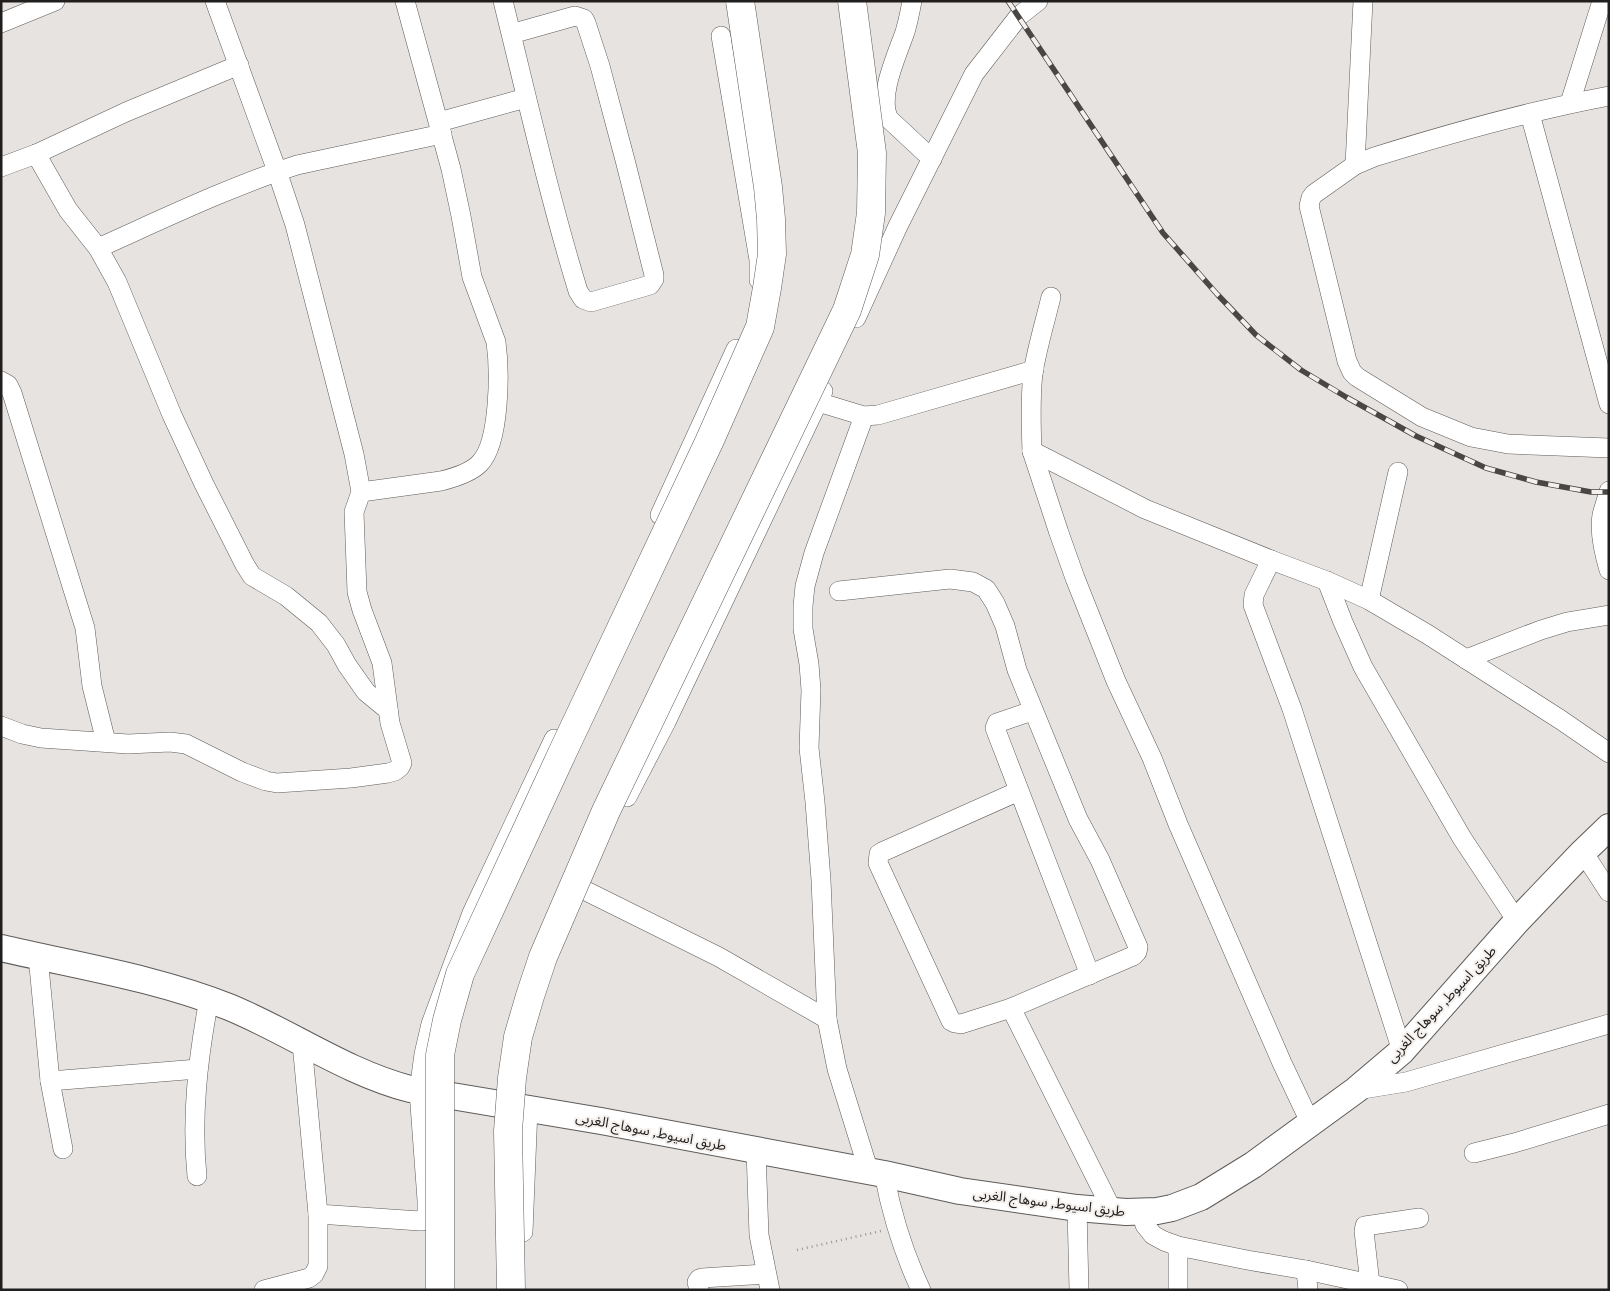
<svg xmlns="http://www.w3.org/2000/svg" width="1610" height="1291" font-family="'IBM Plex Sans','Noto Sans Arabic',sans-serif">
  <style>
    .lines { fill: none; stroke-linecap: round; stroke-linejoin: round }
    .minor-casing { stroke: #5e5b59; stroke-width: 20 }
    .secondary-casing { stroke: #5e5b59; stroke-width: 28 }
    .path { stroke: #989593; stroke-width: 2.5; stroke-dasharray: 1 4; stroke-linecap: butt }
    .minor { stroke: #fff; stroke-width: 19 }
    .secondary { stroke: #fff; stroke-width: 26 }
    .rail-casing { stroke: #484745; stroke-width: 5.5 }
    .rail { stroke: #f4f0ed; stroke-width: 4; stroke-dasharray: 11; stroke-linecap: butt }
    .trunk-bridge-casing { stroke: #5e5b59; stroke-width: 29; stroke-linecap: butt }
    .trunk-bridge { stroke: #fff; stroke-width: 28 }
    .labels { text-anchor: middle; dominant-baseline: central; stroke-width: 4; stroke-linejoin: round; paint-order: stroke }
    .street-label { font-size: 14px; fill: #201f1e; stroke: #f4f0ed }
  </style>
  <rect width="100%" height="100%" fill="#e6e3e0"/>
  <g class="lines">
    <defs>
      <g id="minor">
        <path d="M503 1C527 98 549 196 578 291L583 299 591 302 650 285 654 279V275L625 160 600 66 586 23 584 19 575 16 511 34"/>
        <path d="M912 1C910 12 908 22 905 32 897 55 877 97 889 119L932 159"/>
        <path d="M1 23 55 1"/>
        <path d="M721 36 759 260V280"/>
        <path d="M1609 96C1529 111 1451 133 1374 157L1355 165 1314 194 1311 198 1309 206 1347 361 1352 372 1357 377 1422 417 1471 437 1508 444 1609 448"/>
        <path d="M1570 103 1602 1"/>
        <path d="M1530 114 1609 404"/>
        <path d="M439 122 526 98"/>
        <path d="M36 154 68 210 98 248 117 282 172 415 204 484 245 565 252 576 286 596 319 623 336 645 347 665 366 692 388 710"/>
        <path d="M1355 165 1363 1"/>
        <path d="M1 167 36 154 126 112 239 65"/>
        <path d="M98 248C163 219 229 187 297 165L442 134"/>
        <path d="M1051 297C1045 322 1037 348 1033 373 1030 399 1031 425 1032 451L1145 509 1271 560 1327 581 1369 600 1427 634 1561 720 1609 753"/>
        <path d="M856 318 898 226 974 74 1019 16 1038 1"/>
        <path d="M1 381 8 385 12 393 85 628 92 686 106 742"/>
        <path d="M823 391 818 402 864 416 878 415 1034 370"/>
        <path d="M864 416 814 553 805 586 803 606V629L809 664 811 690 809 748 815 802 821 880 827 1019 837 1069 869 1172"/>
        <path d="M1032 451 1059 533 1075 578 1116 681 1152 758 1178 824 1282 1063 1310 1122"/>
        <path d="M1609 491C1607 499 1604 507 1602 515 1599 532 1604 553 1609 570"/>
        <path d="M361 492 441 481C453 478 471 473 480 463 500 442 500 371 496 342L472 277 461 216 451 169 405 1"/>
        <path d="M660 515 736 349"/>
        <path d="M1271 560 1254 595 1253 605 1292 709 1402 1051"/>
        <path d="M1327 581 1343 622 1363 667 1462 838 1517 921"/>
        <path d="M839 591 950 579 973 582 986 589 995 603 1005 626 1017 670 1078 819 1100 860 1138 947 1137 952 1133 956 1011 1008 961 1024 955 1023 951 1021 878 863 879 854 882 852 1019 791"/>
        <path d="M1369 600 1398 472"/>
        <path d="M1466 659 1541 630 1567 622 1609 615"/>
        <path d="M1032 711 997 723 995 728 1090 975"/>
        <path d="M1 726 22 734 41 738 128 744 170 742 186 744 242 772 266 781 277 783 351 778 388 773 395 771 400 767 402 763 390 723 382 663 362 610 357 592 354 512 361 492 354 454 295 225 277 171 215 1"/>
        <path d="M627 797 666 722 818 402"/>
        <path d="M1583 852 1609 892"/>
        <path d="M584 890 719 957 827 1019"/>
        <path d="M38 956 50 1081 63 1149"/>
        <path d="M1011 1008 1113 1212"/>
        <path d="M50 1081 198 1069"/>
        <path d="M1357 1090 1406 1082 1609 1024"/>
        <path d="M756 1151 759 1235 770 1290"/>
        <path d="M1474 1153 1514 1143 1609 1114"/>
        <path d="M884 1174C892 1216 903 1252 921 1290"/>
        <path d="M197 1176C191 1117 198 1058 209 999"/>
        <path d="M1077 1208 1079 1290"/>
        <path d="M1141 1212 1145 1225 1153 1235 1164 1241 1178 1246 1247 1260 1306 1270 1398 1290"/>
        <path d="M318 1214 420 1221H423L427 1216V1200L419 1091 424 1054 431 1024 472 913 554 739"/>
        <path d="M523 1232 528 1108"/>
        <path d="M1306 1270 1308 1290"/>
        <path d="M1370 1284 1364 1231 1365 1226 1419 1218"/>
        <path d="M264 1290 309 1278 314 1274 318 1266V1214L302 1043"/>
        <path d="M699 1290 697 1282 699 1279 702 1278 766 1274"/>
        <path d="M1178 1290V1246"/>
      </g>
      <path id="secondary" d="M1 948C78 966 156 978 229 1007 290 1032 345 1072 410 1089L601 1121 884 1174 960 1191 1077 1208 1126 1212 1157 1211 1172 1208 1201 1197 1253 1165 1356 1090 1402 1051 1517 921 1583 852 1609 827"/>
    </defs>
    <!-- minor casing -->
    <use href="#minor" class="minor-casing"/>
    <!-- secondary casing -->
    <use href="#secondary" class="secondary-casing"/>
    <!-- path -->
    <path class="path" d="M797 1250 881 1231"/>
    <!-- minor -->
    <use href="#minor" class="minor"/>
    <!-- secondary -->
    <use href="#secondary" class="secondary"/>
    <defs>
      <path id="rail" d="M1008 1 1163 233 1217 294 1256 335 1301 370 1346 397 1416 436 1486 468 1536 482 1591 492H1609"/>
    </defs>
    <!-- rail casing -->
    <use href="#rail" class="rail-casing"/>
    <!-- rail -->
    <use href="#rail" class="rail"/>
    <defs>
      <g id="trunk-bridge">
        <path d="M440 1290V1055L447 1020 460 974 565 747 709 442 760 327 767 288 772 254 771 219 768 187 740 1"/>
        <path d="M511 1290 508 1131 512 1078 518 1037 530 996 543 957 606 811 847 310 865 255 871 213 872 153 852 1"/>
      </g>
    </defs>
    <!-- trunk-bridge casing -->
    <use href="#trunk-bridge" class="trunk-bridge-casing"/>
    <!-- trunk-bridge -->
    <use href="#trunk-bridge" class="trunk-bridge"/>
  </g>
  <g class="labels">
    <!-- street labels -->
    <g class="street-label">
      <text transform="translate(1441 1004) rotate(-47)">طريق اسيوط, سوهاج الغربى</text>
      <text transform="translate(651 1131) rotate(11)">طريق اسيوط, سوهاج الغربى</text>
      <text transform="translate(1049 1202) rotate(7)">طريق اسيوط, سوهاج الغربى</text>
    </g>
  </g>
  <!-- border -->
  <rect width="1610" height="1291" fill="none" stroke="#201f1e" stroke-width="5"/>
</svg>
